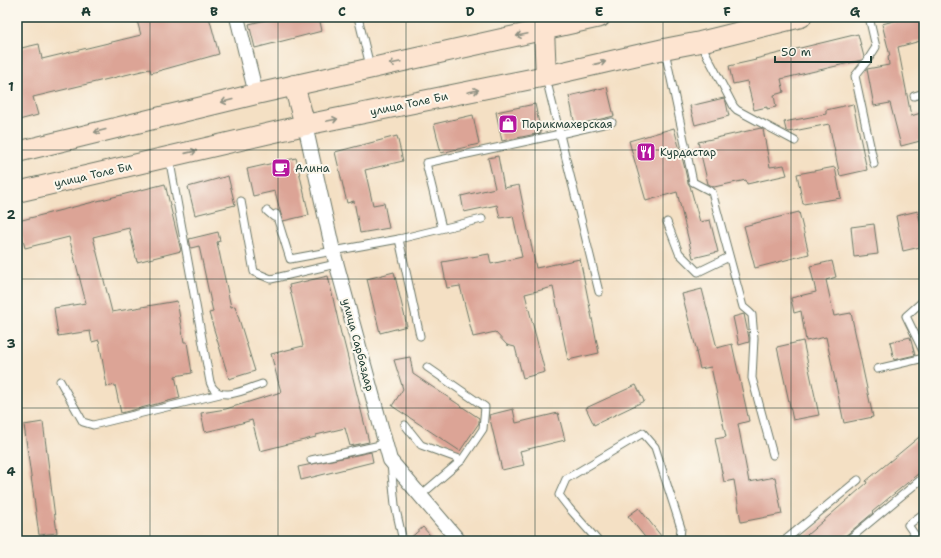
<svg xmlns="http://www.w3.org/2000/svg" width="941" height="558" font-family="'Shantell Sans',sans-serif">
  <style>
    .building { fill: #dca496 }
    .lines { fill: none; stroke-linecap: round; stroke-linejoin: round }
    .service-casing { stroke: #6a7666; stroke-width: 9 }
    .minor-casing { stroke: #6a7666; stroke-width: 16 }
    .secondary-casing { stroke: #6a7666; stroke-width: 22 }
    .service { stroke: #fff; stroke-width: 7 }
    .minor { stroke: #fff; stroke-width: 14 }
    .secondary { stroke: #fde4d0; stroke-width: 20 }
    .oneway { stroke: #8e9082 }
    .grid { fill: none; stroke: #1f3d34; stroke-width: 1; stroke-opacity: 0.55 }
    .labels { text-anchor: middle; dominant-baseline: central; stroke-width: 4; stroke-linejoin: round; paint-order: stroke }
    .street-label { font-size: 11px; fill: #1f3d34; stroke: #fbf7ec }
    .poi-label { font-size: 11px; fill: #1f3d34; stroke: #fbf7ec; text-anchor: start }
    .neatline { fill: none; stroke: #1f3d34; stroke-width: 1.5 }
    .grid-label { font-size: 13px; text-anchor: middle; font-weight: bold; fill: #1f3d34 }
  </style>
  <rect width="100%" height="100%" fill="#fbf7ec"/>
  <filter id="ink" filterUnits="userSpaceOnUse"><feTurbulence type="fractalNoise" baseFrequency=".025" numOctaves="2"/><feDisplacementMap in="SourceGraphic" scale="8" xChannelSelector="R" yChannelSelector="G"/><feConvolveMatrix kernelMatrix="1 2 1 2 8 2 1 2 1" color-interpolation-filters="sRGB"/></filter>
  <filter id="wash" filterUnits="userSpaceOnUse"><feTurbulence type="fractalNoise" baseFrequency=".012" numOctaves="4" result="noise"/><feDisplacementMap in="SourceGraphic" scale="16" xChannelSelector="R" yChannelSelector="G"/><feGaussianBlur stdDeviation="0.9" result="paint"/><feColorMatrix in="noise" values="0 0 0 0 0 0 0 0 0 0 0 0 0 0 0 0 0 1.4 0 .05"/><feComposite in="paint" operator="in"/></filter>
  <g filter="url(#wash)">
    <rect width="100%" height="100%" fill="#f4e0c4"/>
    <g id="blocks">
      <!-- building -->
      <g class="building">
        <path d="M136 17H209L219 54 151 73 150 69 33 97 38 115 19 120 17 110V49L39 44 42 59 141 35Z"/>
        <path d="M278 17H319L322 31 255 48 249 24Z"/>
        <path d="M909 17H924V40L898 47 911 116 924 112V140L901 146 890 103 874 106 867 69 889 65 888 56H890L882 24Z"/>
        <path d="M858 34 864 57 862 60 781 79 784 92 774 95 776 107 767 109V107L754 110 747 81 733 84 729 66 756 60 755 59Z"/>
        <path d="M607 87 614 116 575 125 569 96Z"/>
        <path d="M724 98 726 102 729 116 695 125 690 106Z"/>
        <path d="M535 104 541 133 502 141 496 112Z"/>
        <path d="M853 104 867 170 840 176 829 124 789 132 786 130 784 122 826 114V110Z"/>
        <path d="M473 115 479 144 441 153 434 124Z"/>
        <path d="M674 128 684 165 688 183 690 186 700 222 710 220 718 252 693 258 677 192 646 201 629 141Z"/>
        <path d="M761 128 763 129 770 167 784 165 787 175 747 184 746 180 714 187 708 184 698 142Z"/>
        <path d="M397 136 403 161 365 170 373 205 384 203 389 228 360 233 354 201 347 203 335 152Z"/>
        <path d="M498 156 504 188 519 185 536 268 580 259 599 353 568 360 553 287 525 294 545 372 523 378 515 347 507 345 495 332 473 337 460 286 447 288 442 262 489 254 491 264 522 257 513 216 500 218 497 205 464 212 461 196 495 188 488 158Z"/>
        <path d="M296 158 309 215 283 221 280 211 275 191 253 196 247 169Z"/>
        <path d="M835 167 841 198 803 204 797 174Z"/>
        <path d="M228 176 235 205 195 215 188 187Z"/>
        <path d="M165 184 181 251 137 262 129 228 93 237 112 312 177 301 184 342H187L192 373 175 376 180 398 121 413 115 385 107 387 99 340 92 342 90 331 58 336 54 308 86 303 69 237 25 248 18 221Z"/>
        <path d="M918 211 924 241V246L903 251 896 216Z"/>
        <path d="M799 212 809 254 755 268 744 226Z"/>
        <path d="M874 224 878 254 854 257 851 227Z"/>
        <path d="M218 232 220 241 217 242 231 307 235 306 255 371 229 379 209 313 213 312 199 246 191 248 189 239Z"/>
        <path d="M832 261 836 277 826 280 834 316 851 313 873 417 844 423 826 337 806 341 801 311 794 313 791 298 816 292 810 266Z"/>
        <path d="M394 272 407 326 380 333 367 279Z"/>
        <path d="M328 276 342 338H343L369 442 350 446 345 428 316 435V437L260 451 252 420 235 425 205 432 201 413 226 409 281 392 271 354 303 346 289 285Z"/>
        <path d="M702 289 717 348 732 344 749 421 738 424 749 482 775 477 782 514 741 522 734 480 724 482 715 439 726 437 711 367 700 369 696 352H697L682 294Z"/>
        <path d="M744 314 749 338V342L739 345 733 317Z"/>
        <path d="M910 337 915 355 894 360 890 342Z"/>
        <path d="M803 341 819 415 793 420 777 347Z"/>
        <path d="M410 357 413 374 479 418V423L460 451 392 406 403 389 394 360Z"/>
        <path d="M636 385 644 401 594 425 586 408Z"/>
        <path d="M513 409 516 423 558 413 565 440 520 451 524 465 502 470 489 415Z"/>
        <path d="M43 422 57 533 39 535 24 425Z"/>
        <path d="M924 433V469L872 512 873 513 844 537 842 541H800L867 483 866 481Z"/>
        <path d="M371 452 373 462 301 480 298 467Z"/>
        <path d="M639 508 665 541H648L628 516Z"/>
        <path d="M423 527 435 541H408V540Z"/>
      </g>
    </g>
  </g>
  <g filter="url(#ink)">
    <use href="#blocks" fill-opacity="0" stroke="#6a7666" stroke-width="1"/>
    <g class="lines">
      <defs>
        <g id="service">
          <path d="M358 17 370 66"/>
          <path d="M869 17 876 47 867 61 855 76 874 164"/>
          <path d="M701 44 734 107 737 110 795 141"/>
          <path d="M665 51 693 182 712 192 743 307 749 312 752 315 754 338 752 378 773 455"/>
          <path d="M546 78 599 292"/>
          <path d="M914 96 924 93"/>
          <path d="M169 157 210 382C211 384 211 386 213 388 223 402 249 388 262 384"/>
          <path d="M241 201 254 272 271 279 336 264"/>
          <path d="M267 211 274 217 276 214 290 259 399 239 420 336"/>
          <path d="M667 222 679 253 698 272 729 257"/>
          <path d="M442 228 426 163 560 134 612 122"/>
          <path d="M399 239 482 219"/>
          <path d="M924 300 906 316 924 353"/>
          <path d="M877 369 924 358"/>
          <path d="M60 381 83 422 93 425 220 394"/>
          <path d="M405 425 421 445 462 460"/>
          <path d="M311 460 385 444"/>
          <path d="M391 464 395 505 403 541"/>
          <path d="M421 495 462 460 483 429 485 407 427 367"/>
          <path d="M598 541 569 508 559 495 566 479 643 433 655 447 681 528 680 537 678 541"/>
          <path d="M784 541 858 480"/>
          <path d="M847 541 924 477"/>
          <path d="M919 541 908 525 924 513"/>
        </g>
        <g id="minor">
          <path d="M237 17 256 94"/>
          <path d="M305 125 333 251 390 460 459 541"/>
        </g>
        <g id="secondary">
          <path d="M544 30 546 76"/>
          <path d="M294 85 305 125"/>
          <path d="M17 152 256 94 600 17"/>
          <path d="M17 192 305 125 546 76 664 49 700 42 801 17"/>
        </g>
      </defs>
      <!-- service casing -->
      <use href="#service" class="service-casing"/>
      <!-- minor casing -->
      <use href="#minor" class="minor-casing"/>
      <!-- secondary casing -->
      <use href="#secondary" class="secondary-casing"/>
      <!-- service -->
      <use href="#service" class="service"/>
      <!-- minor -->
      <use href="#minor" class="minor"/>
      <!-- secondary -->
      <use href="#secondary" class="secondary"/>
    </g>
    <!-- one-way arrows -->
    <defs><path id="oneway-shaft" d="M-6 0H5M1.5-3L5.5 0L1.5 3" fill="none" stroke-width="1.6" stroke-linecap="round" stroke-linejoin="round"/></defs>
    <g class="oneway">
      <use href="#oneway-shaft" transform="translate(522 35) rotate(168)"/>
      <use href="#oneway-shaft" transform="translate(395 63) rotate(168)"/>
      <use href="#oneway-shaft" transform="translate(600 63) rotate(-13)"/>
      <use href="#oneway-shaft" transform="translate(473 91) rotate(-12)"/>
      <use href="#oneway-shaft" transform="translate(227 101) rotate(166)"/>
      <use href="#oneway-shaft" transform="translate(332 120) rotate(-12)"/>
      <use href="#oneway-shaft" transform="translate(100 131) rotate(166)"/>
      <use href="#oneway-shaft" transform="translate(191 152) rotate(-13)"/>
    </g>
  </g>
  <!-- grid -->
  <path class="grid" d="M150 17V541M278 17V541M406 17V541M535 17V541M663 17V541M791 17V541M17 150H924M17 279H924M17 408H924"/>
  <!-- icons -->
  <defs>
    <symbol id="shop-square" viewBox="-11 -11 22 22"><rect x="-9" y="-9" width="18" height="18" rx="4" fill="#b5179e" stroke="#fbf7ec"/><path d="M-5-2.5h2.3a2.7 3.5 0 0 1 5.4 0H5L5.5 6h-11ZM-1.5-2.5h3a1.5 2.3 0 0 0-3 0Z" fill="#fff"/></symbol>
    <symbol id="restaurant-square" viewBox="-11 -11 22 22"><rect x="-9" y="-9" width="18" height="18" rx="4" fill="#b5179e" stroke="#fbf7ec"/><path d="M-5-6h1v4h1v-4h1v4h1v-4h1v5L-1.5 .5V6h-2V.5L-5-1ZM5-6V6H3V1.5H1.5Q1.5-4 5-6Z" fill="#fff"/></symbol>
    <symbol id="cafe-square" viewBox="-11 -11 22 22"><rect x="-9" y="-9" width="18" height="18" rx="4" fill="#b5179e" stroke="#fbf7ec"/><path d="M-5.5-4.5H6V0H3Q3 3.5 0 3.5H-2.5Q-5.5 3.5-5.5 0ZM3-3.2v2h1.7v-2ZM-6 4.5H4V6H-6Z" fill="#fff"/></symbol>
  </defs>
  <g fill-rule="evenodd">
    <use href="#shop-square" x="497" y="113" width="22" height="22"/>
    <use href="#restaurant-square" x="635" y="141" width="22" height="22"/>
    <use href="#cafe-square" x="270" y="157" width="22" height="22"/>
  </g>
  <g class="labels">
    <!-- street labels -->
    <g class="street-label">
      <text transform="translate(409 104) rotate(-12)">улица Толе Би</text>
      <text transform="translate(93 175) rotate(-13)">улица Толе Би</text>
      <text transform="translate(358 345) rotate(75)">улица Сарбаздар</text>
    </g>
    <!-- poi labels -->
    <g class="poi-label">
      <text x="522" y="124">Парикмахерская</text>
      <text x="660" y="152">Курдастар</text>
      <text x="295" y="168">Алина</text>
    </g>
  </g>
  <!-- margin -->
  <rect width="941" height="558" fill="none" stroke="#fbf7ec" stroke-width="44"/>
  <!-- scale -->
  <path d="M775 56v6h96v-6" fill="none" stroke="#1f3d34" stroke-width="2"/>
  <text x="781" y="56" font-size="12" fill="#1f3d34" stroke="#fbf7ec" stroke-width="3" paint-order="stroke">50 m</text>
  <rect x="22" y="22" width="897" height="514" class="neatline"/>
  <g class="grid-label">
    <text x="86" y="16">A</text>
    <text x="214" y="16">B</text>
    <text x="342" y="16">C</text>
    <text x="470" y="16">D</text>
    <text x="599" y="16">E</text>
    <text x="727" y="16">F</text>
    <text x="855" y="16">G</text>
    <text x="11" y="91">1</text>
    <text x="11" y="219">2</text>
    <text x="11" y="348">3</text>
    <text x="11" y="476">4</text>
  </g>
</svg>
